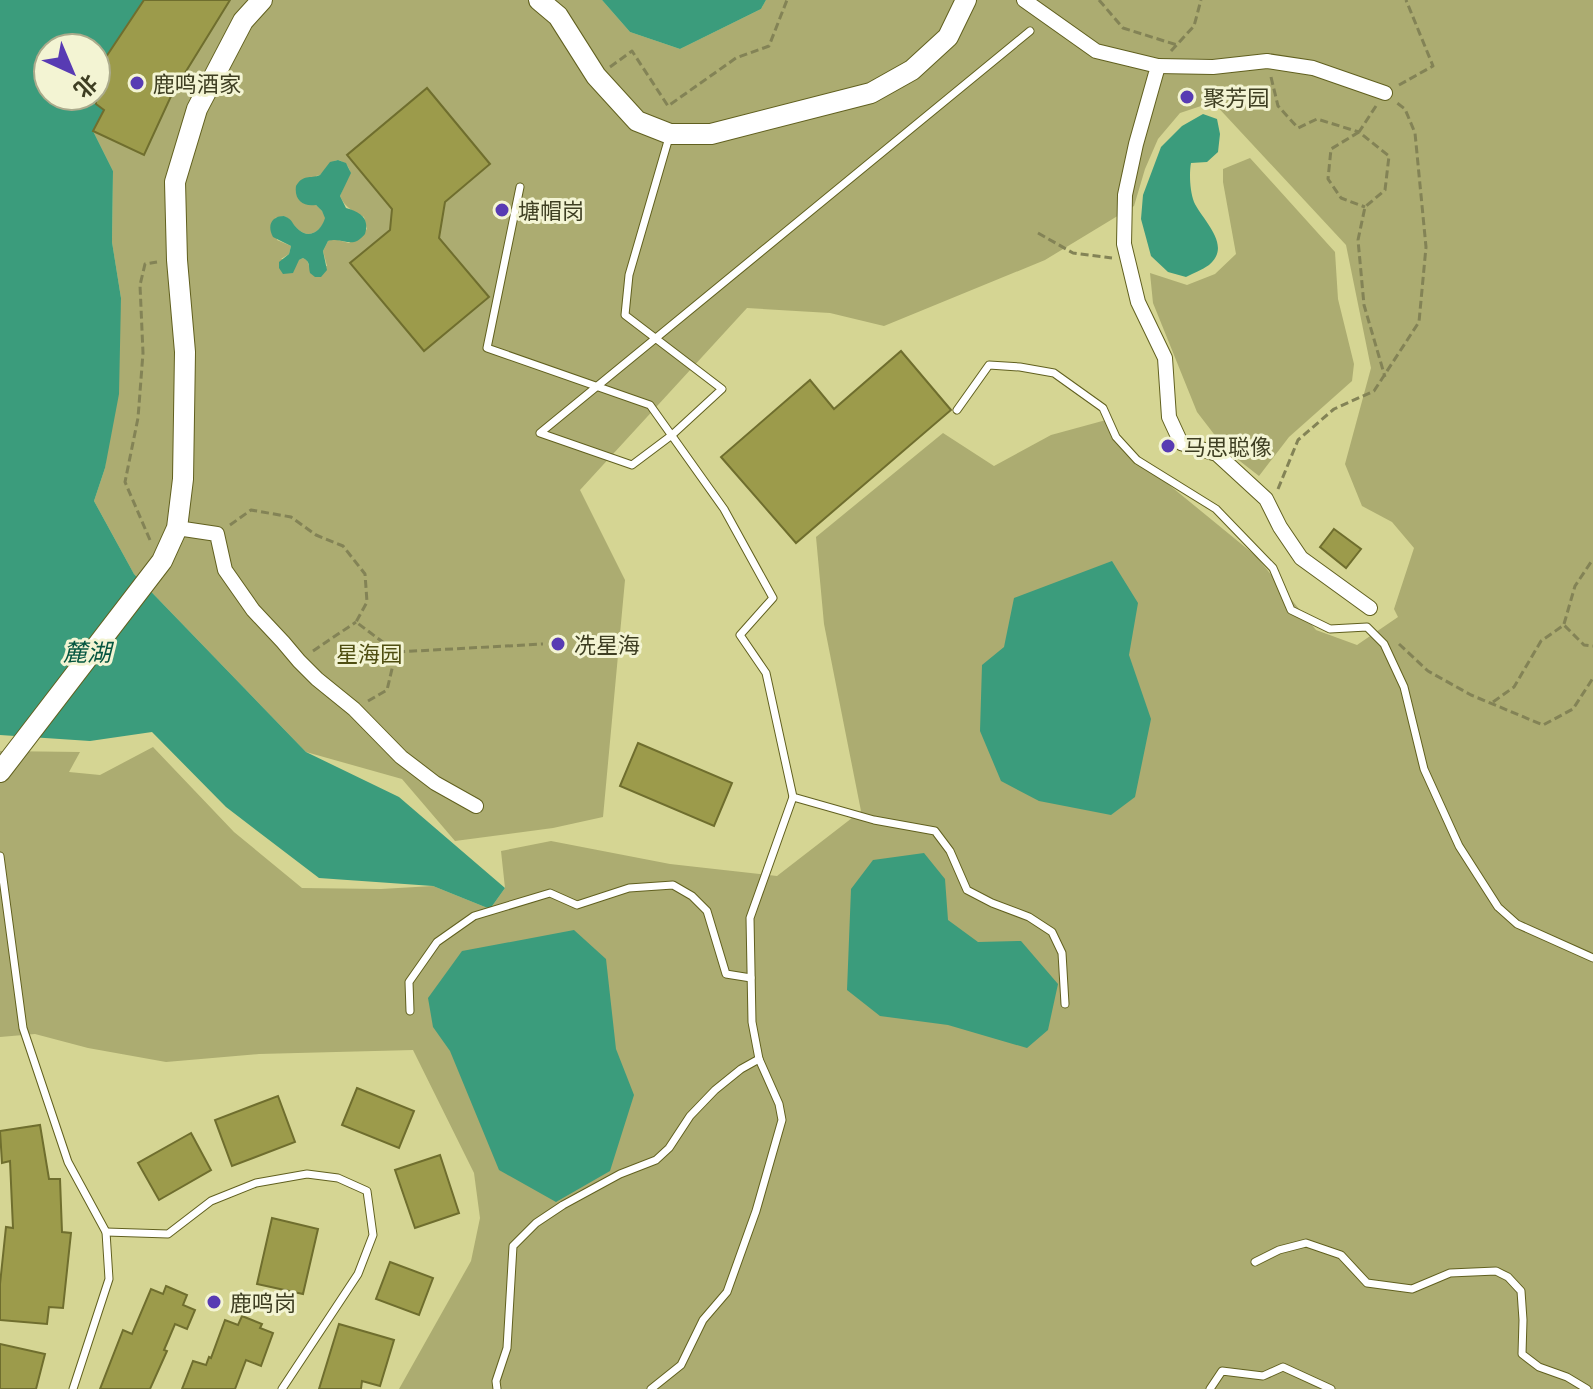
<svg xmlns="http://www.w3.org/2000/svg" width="1593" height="1389" font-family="Ubuntu,'Noto Sans SC',sans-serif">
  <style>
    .green { fill: #acac71; fill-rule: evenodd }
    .water { fill: #3b9c7c }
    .building { fill: #9c9b4b; stroke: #6f6e2e; stroke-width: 2 }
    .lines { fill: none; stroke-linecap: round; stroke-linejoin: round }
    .lane-casing { stroke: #61601f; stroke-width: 9 }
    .street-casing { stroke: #61601f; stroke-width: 16 }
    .secondary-casing { stroke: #61601f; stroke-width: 22 }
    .path { stroke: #838356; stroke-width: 3; stroke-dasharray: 8 4; stroke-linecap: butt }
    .lane { stroke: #fff; stroke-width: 7 }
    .street { stroke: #fff; stroke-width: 14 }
    .secondary { stroke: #fff; stroke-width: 20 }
    .poi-dot { fill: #583bb3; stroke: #f3f4d3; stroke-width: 3 }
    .labels { text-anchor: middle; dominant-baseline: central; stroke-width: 6; stroke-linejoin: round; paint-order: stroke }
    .poi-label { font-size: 22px; fill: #3e3e22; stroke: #f3f4d3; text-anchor: start }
    .park-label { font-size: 22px; fill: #4f4e11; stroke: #f3f4d3 }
    .water-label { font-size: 24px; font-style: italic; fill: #055640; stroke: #f3f4d3 }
  </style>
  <rect width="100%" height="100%" fill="#d5d593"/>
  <!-- green -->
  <g class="green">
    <path d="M230 0H602L630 32 680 49 761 9 766 0H1593V1389H399L471 1261 480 1218 474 1173 413 1050 259 1054 166 1062 88 1048 35 1034 0 1037V751L80 752 69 772 100 775 153 747 234 832 302 888 381 889 433 886 490 909 505 888 501 851 551 841 670 864 777 876 861 811 824 624 816 537 943 433 994 466 1051 435 1106 420 1157 475 1256 556 1316 630 1357 645 1398 617 1394 609 1414 548 1392 522 1362 506 1345 464 1371 368 1346 245 1213 102 1180 113 1158 139 1145 169 1134 206 1045 260 884 326 830 313 747 308 580 490 625 580 603 817 553 828 455 841 402 779 306 752 134 574 94 501 105 468 121 298 112 242 113 171 93 131 144 154 172 94ZM338 160C345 162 349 166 350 172L340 196C345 208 353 211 364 217L367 229 349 243 334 239 328 241 323 251 327 266H309L307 260 303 258 299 260 281 259 289 254 291 246 277 240 275 218 284 216C292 220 292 225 299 230 311 240 322 229 326 218L322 211 316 205V176L320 175 334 161Z"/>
    <path d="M1250 158 1335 252 1338 299 1354 364 1352 381 1289 437 1259 476 1227 451 1197 412 1153 303 1150 273 1187 285 1215 274 1236 254 1223 182V169Z"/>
  </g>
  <!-- water -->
  <g class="water">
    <path d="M0 0H144L96 72V48H48V96H84L104 110 93 131 113 171 112 242 121 298 119 394 105 468 94 501 134 574 306 752 399 797 505 888 490 909 433 886 319 878 226 807 152 732 90 741 0 735Z"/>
    <path d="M602 0H766L761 9 680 49 630 32Z"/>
    <path d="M1203 114 1217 119 1220 134 1218 152 1207 162 1191 163C1189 174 1190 191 1194 202 1202 220 1233 245 1209 265 1202 270 1193 273 1186 277L1168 272 1151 256 1141 219 1143 195 1161 147 1182 126Z"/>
    <path d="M338 160 346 163 351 173 340 196 346 208C360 212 370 218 365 234 351 251 344 236 328 241L323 251 327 270 321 277H315L310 273C308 266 311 262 303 258L299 260 293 273 283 274 279 268V262L289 254 291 246 273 237C267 226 271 216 284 216 294 220 291 224 299 230 311 240 322 229 325 218L322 211 316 205C303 207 294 200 296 186 303 174 310 179 320 175L330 162Z"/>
    <path d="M1112 561 1138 603 1129 655 1151 719 1135 797 1111 815 1039 801 1001 781 980 731 982 665 1004 647 1014 598Z"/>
    <path d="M924 853 945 879 948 920 978 942 1021 941 1058 984 1048 1030 1027 1048 948 1025 880 1016 847 990 851 889 873 860Z"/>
    <path d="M574 930 606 959 616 1049 634 1095 610 1171 556 1202 499 1170 450 1051 433 1027 428 998 462 951Z"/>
  </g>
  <!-- building -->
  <g class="building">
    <path d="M144 0H230L172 94 144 155 93 131 104 110 96 104V72Z"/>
    <path d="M427 88 490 164 445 202 439 238 489 297 424 351 350 263 390 230 392 209 347 155Z"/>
    <path d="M901 351 951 410 796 543 721 457 810 380 834 409Z"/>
    <path d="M1334 529 1361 549 1346 568 1320 547Z"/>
    <path d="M638 743 732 783 714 826 620 786Z"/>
    <path d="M357 1088 414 1111 399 1148 342 1125Z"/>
    <path d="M278 1096 295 1142 232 1166 215 1120Z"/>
    <path d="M40 1125 49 1179H60L62 1232 71 1233 63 1308 49 1307 47 1324 0 1320V1284L6 1227 13 1228 10 1161 2 1163 0 1131Z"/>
    <path d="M191 1133 211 1170 159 1200 138 1163Z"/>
    <path d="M440 1155 459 1213 415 1228 395 1170Z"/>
    <path d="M272 1218 318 1229 303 1294 257 1284Z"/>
    <path d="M390 1262 433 1278 419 1315 376 1299Z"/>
    <path d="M166 1286 187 1295 183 1305 195 1310 187 1329 175 1324 164 1350 167 1351 150 1389H100L123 1330 132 1334 151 1289 163 1294Z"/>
    <path d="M242 1316 262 1324 260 1328 273 1333 261 1366 246 1360 235 1389H182L193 1361 206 1365 209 1357 211 1358 225 1320 238 1325Z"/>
    <path d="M339 1324 394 1340 380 1386 362 1381 361 1389H319Z"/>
    <path d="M0 1344 45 1354 36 1389H0Z"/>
  </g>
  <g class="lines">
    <defs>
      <g id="lane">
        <path d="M670 134 629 275 625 315 722 389 672 435 632 465 540 433 656 338 1030 31"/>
        <path d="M520 187 487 348 650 405 724 509 773 598 740 635 766 673 793 797 874 820 935 831 950 851 967 890 992 903 1029 917 1052 932 1062 953 1065 1004"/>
        <path d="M957 410 989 365 1020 367 1054 373 1103 408 1116 437 1137 460 1216 509 1273 568 1291 610 1330 629 1367 627 1384 644 1404 687 1424 769 1459 846 1498 907 1517 924 1593 958"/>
        <path d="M0 856 23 1028 68 1162 106 1232 109 1279 73 1389"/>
        <path d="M410 1011 409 982 437 942 474 916 550 893 577 905 629 888 673 885 692 896 707 911 726 974 751 978"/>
        <path d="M106 1232 168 1234 211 1201 256 1183 307 1174 338 1178 367 1191 373 1235 358 1274 282 1389"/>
        <path d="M1255 1262 1279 1250 1306 1243 1341 1255 1367 1283 1412 1289 1450 1273 1496 1271 1508 1277 1521 1291 1523 1320 1522 1354 1539 1367 1567 1377 1587 1389"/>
        <path d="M497 1389 496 1381 507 1348 513 1246 536 1223 563 1205 620 1174 656 1160 669 1148 690 1116 715 1090 741 1069 759 1059"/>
        <path d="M651 1389 681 1365 703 1320 727 1292 756 1211 782 1120 779 1104 759 1059 752 1022 750 918 793 797"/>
        <path d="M1210 1389 1222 1371 1263 1376 1283 1367 1331 1389"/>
      </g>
      <g id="street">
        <path d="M1024 0 1096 51 1158 66 1136 144 1125 195 1124 244 1138 302 1165 358 1169 417 1181 443 1217 454 1266 499 1280 527 1301 558 1370 608"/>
        <path d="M1158 66 1213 67 1267 61 1313 68 1385 93"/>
        <path d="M177 528 217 534 225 570 253 610 283 642 299 661 317 679 354 709 401 757 435 783 476 806"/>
      </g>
      <g id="secondary">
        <path d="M539 0 558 16 596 76 637 121 670 134H711L871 93 912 70 948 37 966 0"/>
        <path d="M0 772 162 561 177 528 183 479 185 352 177 260 175 182 197 109 243 21 262 0"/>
      </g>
    </defs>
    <!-- lane casing -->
    <use href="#lane" class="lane-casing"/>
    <!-- street casing -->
    <use href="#street" class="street-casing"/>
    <!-- secondary casing -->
    <use href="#secondary" class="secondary-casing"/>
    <!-- path -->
    <g class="path">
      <path d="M1099 0 1123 28 1177 45"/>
      <path d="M1171 51 1194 26 1201 0"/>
      <path d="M610 67 632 51 668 106 736 58 769 46 787 0"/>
      <path d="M1271 77 1278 106 1298 128 1317 119 1359 132"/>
      <path d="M1399 85 1433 66 1406 0"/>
      <path d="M1376 106 1359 132 1389 156 1385 190 1365 207 1358 240 1364 305 1385 377"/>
      <path d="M1359 132 1331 149 1328 179 1341 198 1365 207"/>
      <path d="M1038 233 1073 253 1112 258"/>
      <path d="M1278 489 1298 440 1334 409 1374 391 1419 322 1426 247 1415 133 1405 109 1397 103"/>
      <path d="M230 525 251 510 291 517 316 535 343 546 365 574 367 602 356 622 396 652 543 644"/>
      <path d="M150 540 125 482 138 418 143 353 140 285 145 264 157 262"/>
      <path d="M1564 624 1575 586 1593 559"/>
      <path d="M1399 644 1428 671 1471 695 1543 725 1573 709 1593 678"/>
      <path d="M313 651 356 622"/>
      <path d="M368 701 387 690 396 652"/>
      <path d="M1493 702 1514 687 1541 641 1564 625 1584 645 1593 646"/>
    </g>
    <!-- lane -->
    <use href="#lane" class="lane"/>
    <!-- street -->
    <use href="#street" class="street"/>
    <!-- secondary -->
    <use href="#secondary" class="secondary"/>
  </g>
  <!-- markers -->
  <g class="poi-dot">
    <circle cx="137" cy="83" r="8"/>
    <circle cx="1187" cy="97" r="8"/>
    <circle cx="502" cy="210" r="8"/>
    <circle cx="1168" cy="446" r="8"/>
    <circle cx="558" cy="644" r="8"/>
    <circle cx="214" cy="1302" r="8"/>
  </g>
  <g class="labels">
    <!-- poi labels -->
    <g class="poi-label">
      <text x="153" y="83">鹿鸣酒家</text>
      <text x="1203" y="97">聚芳园</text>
      <text x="518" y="210">塘帽岗</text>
      <text x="1184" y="446">马思聪像</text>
      <text x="574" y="644">冼星海</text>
      <text x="230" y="1302">鹿鸣岗</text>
    </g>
    <!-- park labels -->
    <g class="park-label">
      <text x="369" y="653">星海园</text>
    </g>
    <!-- water labels -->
    <g class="water-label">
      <text x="87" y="652">麓湖</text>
    </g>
  </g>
  <!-- north arrow -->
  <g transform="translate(72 72) rotate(136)"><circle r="38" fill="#f3f4d3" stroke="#abab8c" stroke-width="2"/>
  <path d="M0-6L14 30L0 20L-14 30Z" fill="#583bb3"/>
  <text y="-12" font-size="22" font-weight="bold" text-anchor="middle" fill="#3e3e22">北</text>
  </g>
</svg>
